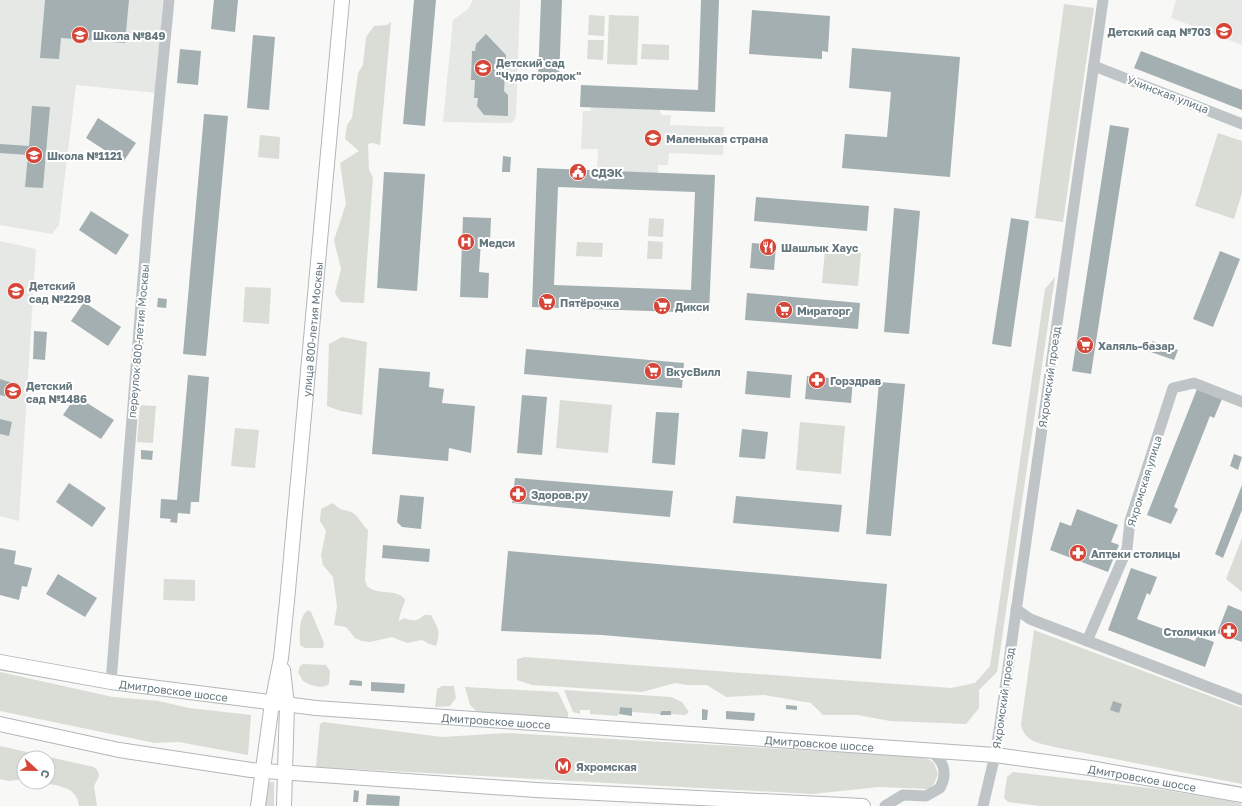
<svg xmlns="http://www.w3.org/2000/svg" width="1242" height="806" font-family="'Golos Text',sans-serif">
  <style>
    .built { fill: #e6e8e6 }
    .green { fill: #d9ddd5 }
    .building { fill: #a4afb2; fill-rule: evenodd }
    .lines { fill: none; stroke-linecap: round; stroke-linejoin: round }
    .major-casing { stroke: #b1b7ba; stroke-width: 16 }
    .minor { stroke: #bfc5c7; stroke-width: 11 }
    .major { stroke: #fff; stroke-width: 14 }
    .labels { text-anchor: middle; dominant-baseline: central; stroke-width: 4; stroke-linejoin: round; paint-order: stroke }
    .poi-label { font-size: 11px; font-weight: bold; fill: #65777e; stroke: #fff; text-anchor: start }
    .street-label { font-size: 11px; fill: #65777e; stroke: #fff }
  </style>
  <rect width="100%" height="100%" fill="#f8f8f6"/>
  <!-- built -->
  <g class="built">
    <path d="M0 0H163L156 93 76 85 59 225 52 234 0 225Z"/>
    <path d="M473 0H520L516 116 513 122 509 123 443 122 453 20 468 9Z"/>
    <path d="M1176 0H1242V45L1171 18Z"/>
    <path d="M591 107 660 110 661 115H671L670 125 724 127 723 155 669 153 668 165H658V173L597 171 598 149H581L583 111H591Z"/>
    <path d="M0 241 36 249 19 521 0 516Z"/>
  </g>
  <!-- green -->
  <g class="green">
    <path d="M1064 4 1094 8 1063 222 1035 218Z"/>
    <path d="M589 15 605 16 604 36 588 35Z"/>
    <path d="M609 15 639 16 637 65 607 64Z"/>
    <path d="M391 22 380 145 373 143 368 144 369 170 373 177 364 303 341 302 335 293 341 269 334 240 346 204 340 163 359 151 345 139 347 125 352 118 358 73 363 65 366 37 374 26 387 25Z"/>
    <path d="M588 40H604L603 60 587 59Z"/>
    <path d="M642 44 669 45V60L641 59Z"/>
    <path d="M1218 133 1242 141V193L1234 219 1195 206Z"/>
    <path d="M260 135 280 137 279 159 258 157Z"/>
    <path d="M649 218 664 219 663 237 648 236Z"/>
    <path d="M648 241 663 242 662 259H647Z"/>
    <path d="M577 242 603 243 602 257 576 256Z"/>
    <path d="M825 250 861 253 858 286 822 283Z"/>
    <path d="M1055 277 997 672 979 690V708L966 724 890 721 858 715H823L811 703 764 695 726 697 707 685H687L675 683 642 692 532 685 517 680V659L525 657 951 688 975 683 990 666 1045 289Z"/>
    <path d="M245 287 271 288 269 324 243 322Z"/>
    <path d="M342 337 367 342 362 415 341 411 327 406 329 344Z"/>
    <path d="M560 400 612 405 608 453 556 448Z"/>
    <path d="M140 405 156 406 153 443 137 442Z"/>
    <path d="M800 422 845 426 841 474 796 470Z"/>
    <path d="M235 428 259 430 255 468 231 466Z"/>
    <path d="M333 503C343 513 343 508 353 513 360 518 362 525 368 530L365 580 367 586C378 596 395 588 405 599 404 607 399 613 399 621L404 618C413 621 417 622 424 615H431C438 628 441 631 436 646L429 644 422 640 407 643 392 637 370 642 362 641 355 638 346 627 334 625 337 606 333 577 323 565 321 555 326 531 320 521 321 509Z"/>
    <path d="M1242 538V592L1226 579Z"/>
    <path d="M164 579 195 580V601L163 600Z"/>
    <path d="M308 610 311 612 324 643 323 648H305L300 645C300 634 298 617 308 610Z"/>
    <path d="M1034 630 1242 708V784L1054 747C1039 743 1025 742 1021 725Z"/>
    <path d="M303 664 326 665 330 671 329 684C322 690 310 685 303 681L298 672 300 666Z"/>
    <path d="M0 672 113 697 159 701 189 708 251 715 248 755 179 742 155 743 0 711Z"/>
    <path d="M442 686H454L456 698 450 706 435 707 437 689Z"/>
    <path d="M465 687 558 692 568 713V721L480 715 470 705Z"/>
    <path d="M564 690 671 697 682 702 689 712 685 715 671 714V711H661L660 714 632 712V708L620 707 618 716 590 714V710H580V714L573 712Z"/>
    <path d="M323 722 442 737 507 733 925 757 934 763 938 774 934 784 928 789 879 787 812 794 316 767 320 724Z"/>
    <path d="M0 746 94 767 98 771 99 776 94 786 97 806H79C77 785 56 786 39 782H48V758H24V779L9 781 0 779Z"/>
    <path d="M1013 772 1158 789 1230 801 1242 804V806H1041L1008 802 1004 798 1007 777Z"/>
    <path d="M266 782H274V806H263Z"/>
  </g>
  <!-- building -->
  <g class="building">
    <path d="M45 0H129L125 43 61 38 59 59 40 58Z"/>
    <path d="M214 0H238L235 32 211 29Z"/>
    <path d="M414 0H436L425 126 403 124Z"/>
    <path d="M541 0H562L559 80 538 79Z"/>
    <path d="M701 0H719L715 112 580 107 581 85 698 90Z"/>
    <path d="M752 10 830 16 828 52 822 51V59L749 54Z"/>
    <path d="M486 34 506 55 504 91 508 95V116L484 115 477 106 478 98H474L475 80H471L472 51H475L476 44Z"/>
    <path d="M253 35 275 37 269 110 247 108Z"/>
    <path d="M852 48 960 57 950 177 842 168 845 134 887 137 891 92 849 88Z"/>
    <path d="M180 49 201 51 198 85 177 83Z"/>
    <path d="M1141 51 1242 90V110L1134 68Z"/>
    <path d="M32 106 50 107 43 188 25 187 28 155 0 153V144L29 146Z"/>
    <path d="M204 114 228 116 206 356 183 354Z"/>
    <path d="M98 118 136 143 123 162 86 138Z"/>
    <path d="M1110 125 1129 128 1091 374 1072 371Z"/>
    <path d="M503 156 511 157 510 172H502Z"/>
    <path d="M537 168 715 175 709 313 532 307ZM558 187 695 192 691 290 554 285Z"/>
    <path d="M384 172 425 174 417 291 377 288Z"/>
    <path d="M756 197 869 206 867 231 754 221Z"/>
    <path d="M894 208 920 211 909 334 884 332Z"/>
    <path d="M91 211 129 235 116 255 79 230Z"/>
    <path d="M463 217 491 218 490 242H481L479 272 489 273 488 298 460 297Z"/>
    <path d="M1011 218 1029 221 1011 347 992 344Z"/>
    <path d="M752 243 776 245 774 270 750 268Z"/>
    <path d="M1220 251 1240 259 1213 327 1193 319Z"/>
    <path d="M747 293 860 303 858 329 745 320Z"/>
    <path d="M158 298 167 299 166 308 157 307Z"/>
    <path d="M84 302 121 327 108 346 71 321Z"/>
    <path d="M34 331 47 332 45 360 33 359Z"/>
    <path d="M1152 341 1178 350 1174 360 1148 351Z"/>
    <path d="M526 349 684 363 682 388 524 374Z"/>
    <path d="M379 368 430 372 429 387 444 389 442 403 475 406 471 453 449 448 448 461 372 454Z"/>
    <path d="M747 371 792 375 790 398 745 394Z"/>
    <path d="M188 375 209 377 199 502H191L190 514 178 513 177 523 170 522 171 519 160 518 161 499 177 500Z"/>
    <path d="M807 376 853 380 851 403 805 399Z"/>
    <path d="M0 379 13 383 9 397 0 395Z"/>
    <path d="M879 382 905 384 891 536 866 534Z"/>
    <path d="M1197 389 1222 399 1214 418 1210 416 1174 507 1178 509 1171 524 1147 515Z"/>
    <path d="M522 395 547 397 542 455 517 453Z"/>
    <path d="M76 396 114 420 101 439 63 415Z"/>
    <path d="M656 412 679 413 675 465 652 463Z"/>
    <path d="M0 419 12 422 9 436 0 434Z"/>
    <path d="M742 429 768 432 765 459 739 457Z"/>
    <path d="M141 450 153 451 152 460 141 459Z"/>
    <path d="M1234 454 1242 457 1238 470 1230 466Z"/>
    <path d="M515 478 673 491 670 517 512 503Z"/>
    <path d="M69 483 106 508 92 527 56 502Z"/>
    <path d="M1242 485V510L1223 558 1215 554Z"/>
    <path d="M400 495 424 497 421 529 402 527 397 522Z"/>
    <path d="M736 496 842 505 839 532 733 523Z"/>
    <path d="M1077 509 1118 525 1111 542 1119 545 1108 572 1050 550 1060 522 1071 526Z"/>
    <path d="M383 545 430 549 429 562 382 558Z"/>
    <path d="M0 548 16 551 14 564 32 568 27 587 22 586 19 600 0 595Z"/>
    <path d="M508 551 887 584 881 659 602 635 501 631Z"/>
    <path d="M1131 568 1157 577 1150 595 1147 593 1137 619 1195 641 1197 636 1214 642 1205 667 1108 630Z"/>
    <path d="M58 574 97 598 85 617 46 594Z"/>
    <path d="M1228 605 1242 611V642L1217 633Z"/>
    <path d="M350 680 362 681V686L349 685Z"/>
    <path d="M371 682 405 684 404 693 371 691Z"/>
    <path d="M1113 701 1122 704 1119 713 1110 710Z"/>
    <path d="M786 705 797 706V710L786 709Z"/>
    <path d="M620 707 632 708V716L619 714Z"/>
    <path d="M702 709 708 710 707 720H702Z"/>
    <path d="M661 711H671V715H660Z"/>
    <path d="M726 711 755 713 754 721 726 719Z"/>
    <path d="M354 790 359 791 358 802H353Z"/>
    <path d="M367 794 400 796 399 806 366 805Z"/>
  </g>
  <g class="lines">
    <defs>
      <g id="major">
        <path id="s1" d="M0 662 111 682 316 708 995 755 1090 768 1242 795"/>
        <path d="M283 670 287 705 284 806"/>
        <path d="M0 724 119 750 251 770 536 790 863 806"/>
        <path id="s2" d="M258 806 272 703 281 658 287 601 342 0"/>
      </g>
    </defs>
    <!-- major casing -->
    <use href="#major" class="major-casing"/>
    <!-- minor -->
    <g class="minor">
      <path d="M1094 66 1242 124"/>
      <path d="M1016 609 1030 619 1242 700"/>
      <path d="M1087 641 1127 549 1130 521 1173 388 1194 383 1242 402"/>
      <path d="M111 682 148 216 169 0"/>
      <path d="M885 806 903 795 926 796 940 788C948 773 944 758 928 751"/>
      <path d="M983 806 995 755 999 731 1103 0"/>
    </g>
    <!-- major -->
    <use href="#major" class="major"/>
  </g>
  <!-- icons -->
  <defs>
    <symbol id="school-disc" viewBox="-11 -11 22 22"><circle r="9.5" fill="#d64638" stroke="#fff"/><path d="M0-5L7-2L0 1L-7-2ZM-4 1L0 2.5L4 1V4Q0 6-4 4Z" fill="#fff"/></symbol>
    <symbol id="civic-disc" viewBox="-11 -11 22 22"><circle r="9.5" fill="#d64638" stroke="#fff"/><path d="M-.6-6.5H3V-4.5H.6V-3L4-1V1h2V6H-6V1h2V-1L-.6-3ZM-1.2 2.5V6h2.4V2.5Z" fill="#fff"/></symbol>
    <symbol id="hospital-disc" viewBox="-11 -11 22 22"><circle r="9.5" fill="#d64638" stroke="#fff"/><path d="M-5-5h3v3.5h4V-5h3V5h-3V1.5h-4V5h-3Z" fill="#fff"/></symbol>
    <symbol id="restaurant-disc" viewBox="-11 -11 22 22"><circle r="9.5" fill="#d64638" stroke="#fff"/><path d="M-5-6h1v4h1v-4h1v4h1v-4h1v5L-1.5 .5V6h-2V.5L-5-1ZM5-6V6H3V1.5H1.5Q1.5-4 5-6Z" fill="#fff"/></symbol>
    <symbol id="supermarket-disc" viewBox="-11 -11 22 22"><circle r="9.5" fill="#d64638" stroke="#fff"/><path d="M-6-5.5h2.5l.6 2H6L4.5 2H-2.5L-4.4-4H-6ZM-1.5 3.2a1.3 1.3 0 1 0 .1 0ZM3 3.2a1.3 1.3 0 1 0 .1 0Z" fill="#fff"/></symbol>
    <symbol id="pharmacy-disc" viewBox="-11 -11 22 22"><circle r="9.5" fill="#d64638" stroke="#fff"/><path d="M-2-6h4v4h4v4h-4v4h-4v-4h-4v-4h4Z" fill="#fff"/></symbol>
    <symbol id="metro-disc" viewBox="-11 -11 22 22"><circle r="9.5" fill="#d64638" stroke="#fff"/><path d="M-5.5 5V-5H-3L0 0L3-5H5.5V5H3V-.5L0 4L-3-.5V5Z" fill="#fff"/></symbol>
  </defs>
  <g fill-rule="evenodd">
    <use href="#school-disc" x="1214" y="21" width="20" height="20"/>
    <use href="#school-disc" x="70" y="25" width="20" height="20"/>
    <use href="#school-disc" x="473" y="58" width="20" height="20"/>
    <use href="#school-disc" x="643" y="128" width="20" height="20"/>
    <use href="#school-disc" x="24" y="145" width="20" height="20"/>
    <use href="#civic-disc" x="568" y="162" width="20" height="20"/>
    <use href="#hospital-disc" x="456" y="232" width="20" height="20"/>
    <use href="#restaurant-disc" x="758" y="237" width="20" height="20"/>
    <use href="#school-disc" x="6" y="281" width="20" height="20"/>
    <use href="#supermarket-disc" x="537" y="292" width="20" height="20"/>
    <use href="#supermarket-disc" x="652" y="296" width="20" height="20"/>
    <use href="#supermarket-disc" x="774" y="300" width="20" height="20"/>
    <use href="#supermarket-disc" x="1075" y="335" width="20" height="20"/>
    <use href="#supermarket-disc" x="643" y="361" width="20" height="20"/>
    <use href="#pharmacy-disc" x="807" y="370" width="20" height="20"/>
    <use href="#school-disc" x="3" y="381" width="20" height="20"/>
    <use href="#pharmacy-disc" x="508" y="484" width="20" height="20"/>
    <use href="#pharmacy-disc" x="1068" y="543" width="20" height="20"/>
    <use href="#pharmacy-disc" x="1219" y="621" width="20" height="20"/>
    <use href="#metro-disc" x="553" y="756" width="20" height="20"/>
  </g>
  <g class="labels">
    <!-- poi labels -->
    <g class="poi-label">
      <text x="1211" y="31" text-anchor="end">Детский сад №703</text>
      <text x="93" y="35">Школа №849</text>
      <text x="496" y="62">Детский сад<tspan x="496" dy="13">"Чудо городок"</tspan></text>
      <text x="666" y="138">Маленькая страна</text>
      <text x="47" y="155">Школа №1121</text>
      <text x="591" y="172">СДЭК</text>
      <text x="479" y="242">Медси</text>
      <text x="781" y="247">Шашлык Хаус</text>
      <text x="29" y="285">Детский<tspan x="29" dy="13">сад №2298</tspan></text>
      <text x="560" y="302">Пятёрочка</text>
      <text x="675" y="306">Дикси</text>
      <text x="797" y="310">Мираторг</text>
      <text x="1098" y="345">Халяль-базар</text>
      <text x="666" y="371">ВкусВилл</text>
      <text x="830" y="380">Горздрав</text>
      <text x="26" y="385">Детский<tspan x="26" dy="13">сад №1486</tspan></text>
      <text x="531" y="494">Здоров.ру</text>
      <text x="1091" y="553">Аптеки столицы</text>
      <text x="1216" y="631" text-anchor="end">Столички</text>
      <text x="576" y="766">Яхромская</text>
    </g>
    <!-- street labels -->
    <g class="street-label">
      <text transform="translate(1168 94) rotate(21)">Учинская улица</text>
      <text stroke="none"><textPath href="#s2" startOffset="480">улица 800-летия Москвы</textPath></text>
      <text transform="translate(138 341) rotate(-85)">переулок 800-летия Москвы</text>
      <text transform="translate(1049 377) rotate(-82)">Яхромский проезд</text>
      <text transform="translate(1144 481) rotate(-73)">Яхромская улица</text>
      <text stroke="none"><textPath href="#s1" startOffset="176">Дмитровское шоссе</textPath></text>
      <text transform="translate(1003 698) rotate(-82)">Яхромский проезд</text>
      <text stroke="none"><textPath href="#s1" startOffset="500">Дмитровское шоссе</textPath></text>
      <text stroke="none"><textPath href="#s1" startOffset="824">Дмитровское шоссе</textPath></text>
      <text stroke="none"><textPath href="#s1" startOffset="1149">Дмитровское шоссе</textPath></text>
    </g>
  </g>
  <!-- north arrow -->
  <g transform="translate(36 770) rotate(112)"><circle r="19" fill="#ffffff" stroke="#c1c9cb"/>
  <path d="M0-3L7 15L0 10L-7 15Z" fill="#d64638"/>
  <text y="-6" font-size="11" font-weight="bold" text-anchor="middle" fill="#65777e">С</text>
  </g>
</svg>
